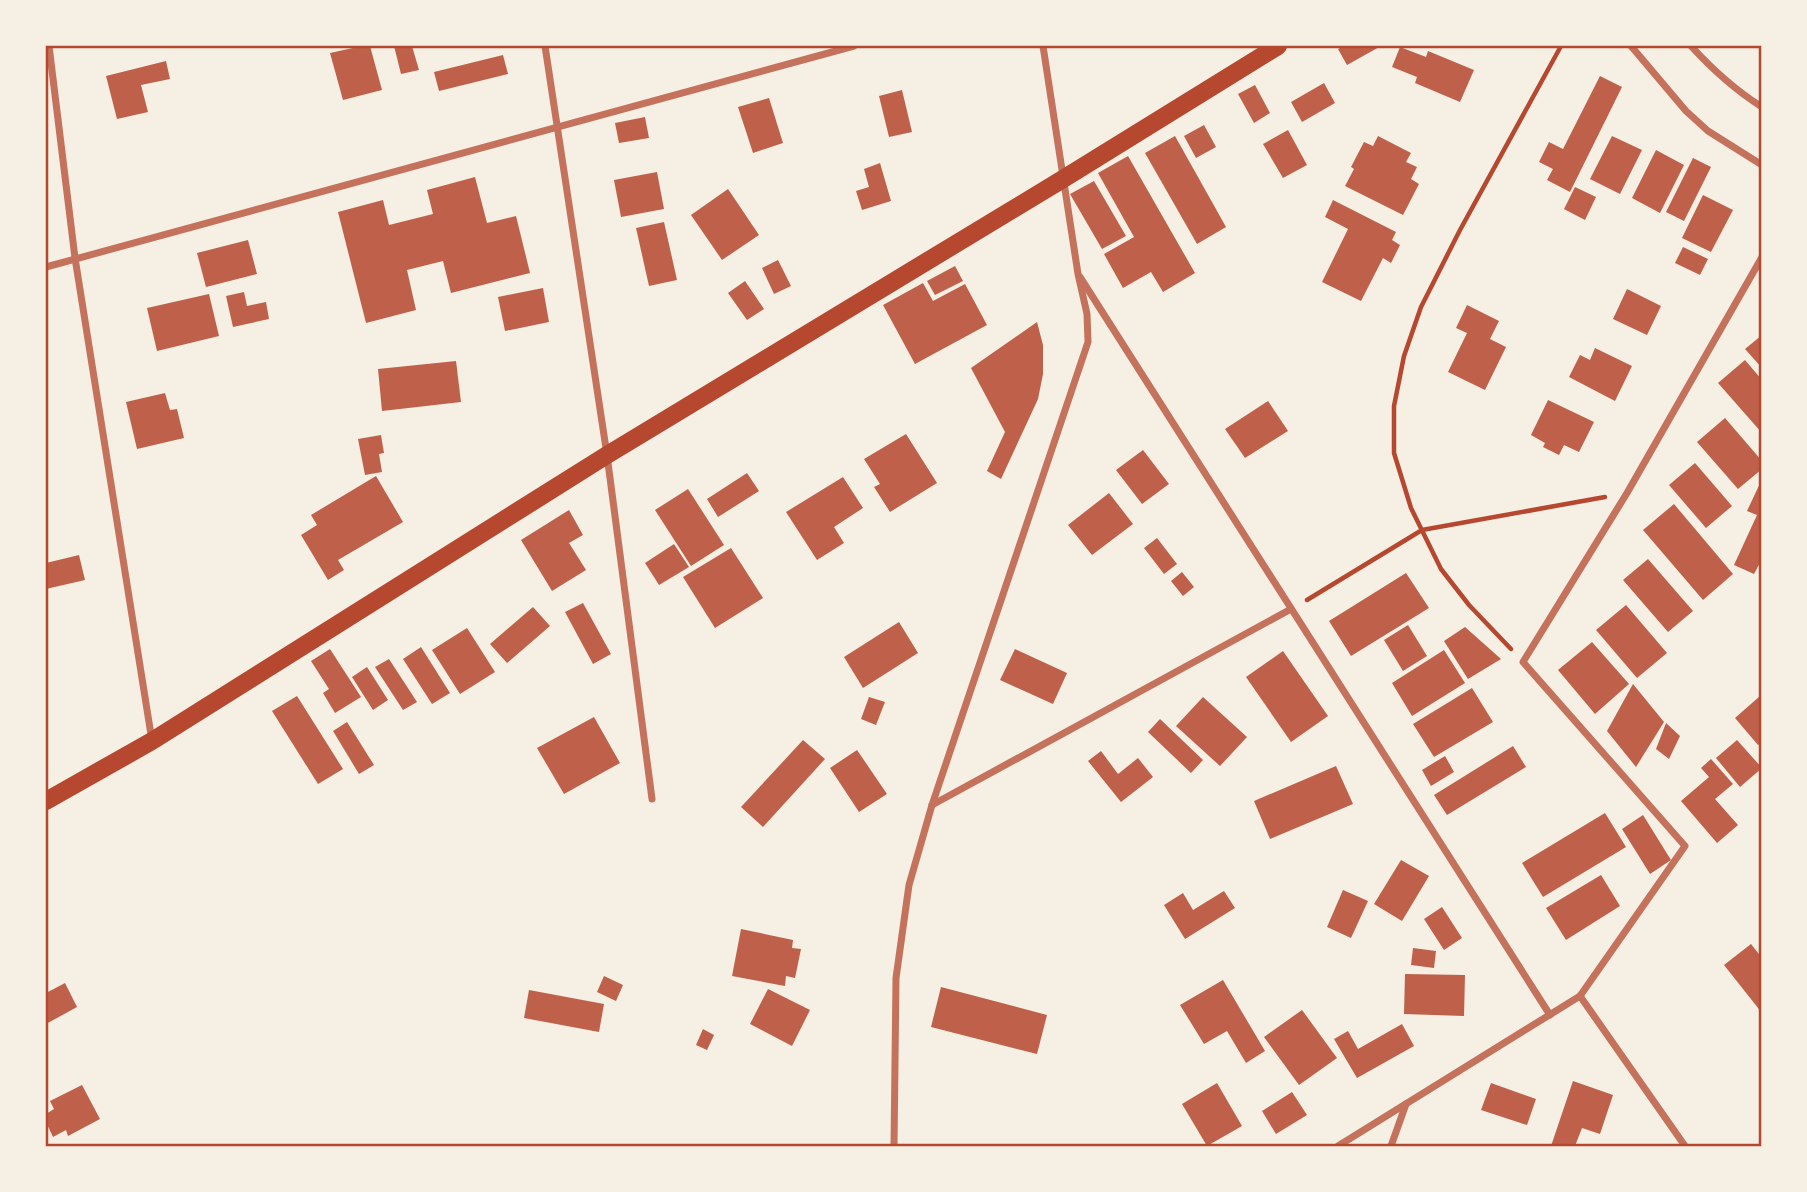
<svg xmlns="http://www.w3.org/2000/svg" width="1807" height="1192" font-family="'IBM Plex Serif',serif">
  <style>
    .building { fill: #bf614a }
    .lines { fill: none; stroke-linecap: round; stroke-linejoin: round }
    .path { stroke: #b5482f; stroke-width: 4.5 }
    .minor { stroke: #c5725c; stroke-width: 7 }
    .primary { stroke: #b5482f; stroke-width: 18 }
    .neatline { fill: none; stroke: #b5482f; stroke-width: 2.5 }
  </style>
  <rect width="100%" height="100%" fill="#f6efe4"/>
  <!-- building -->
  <g class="building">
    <path d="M362 46H370L382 90 343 100 330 53Z"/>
    <path d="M394 46H412L419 70 401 74Z"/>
    <path d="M1344 46H1381L1347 65 1338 49Z"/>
    <path d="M1400 47 1426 57 1428 51 1474 70 1460 102 1415 83 1417 77 1392 67Z"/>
    <path d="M503 55 508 74 439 91 434 72Z"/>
    <path d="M166 61 170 79 141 85 148 112 117 119 106 76Z"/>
    <path d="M1600 76 1622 87 1570 192 1547 180 1553 169 1539 162 1549 142 1563 149Z"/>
    <path d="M1324 83 1335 103 1302 122 1291 102Z"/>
    <path d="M1255 85 1270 113 1254 123 1238 94Z"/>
    <path d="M902 90 912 132 889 137 879 96Z"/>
    <path d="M769 98 783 143 753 153 738 107Z"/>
    <path d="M645 117 649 138 619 143 615 123Z"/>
    <path d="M1204 125 1216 147 1196 158 1184 136Z"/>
    <path d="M1288 130 1307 165 1283 178 1263 144Z"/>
    <path d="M1175 136 1226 227 1197 244 1145 153Z"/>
    <path d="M1378 136 1411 153 1406 162 1417 167 1411 179 1419 184 1403 215 1345 186 1354 169 1351 167 1364 142 1373 146Z"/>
    <path d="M1612 136 1642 150 1620 194 1590 179Z"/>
    <path d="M1656 150 1684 165 1660 213 1632 198Z"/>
    <path d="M1128 156 1195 273 1163 292 1151 272 1123 288 1104 254 1134 237 1098 173Z"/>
    <path d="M1693 158 1711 167 1684 221 1666 212Z"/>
    <path d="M880 163 891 201 862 210 856 191 869 187 864 169Z"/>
    <path d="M657 172 664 209 621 217 614 180Z"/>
    <path d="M475 177 487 223 516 216 530 273 451 293 443 261 407 270 416 310 366 323 338 212 383 200 389 225 433 214 427 190Z"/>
    <path d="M1094 181 1126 236 1102 249 1070 194Z"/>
    <path d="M1575 187 1596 197 1585 220 1564 209Z"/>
    <path d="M728 189 759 235 722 260 691 215Z"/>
    <path d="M1703 195 1733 210 1711 252 1682 238Z"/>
    <path d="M1333 200 1396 232 1392 240 1400 245 1391 263 1383 258 1361 301 1322 282 1348 229 1325 217Z"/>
    <path d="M664 222 677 280 649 286 636 228Z"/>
    <path d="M248 240 257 274 206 287 197 253Z"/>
    <path d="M1683 247 1708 259 1700 275 1675 263Z"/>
    <path d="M778 260 791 286 774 294 762 268Z"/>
    <path d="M955 266 963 281 935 295 927 281Z"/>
    <path d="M745 281 764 309 747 320 728 293Z"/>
    <path d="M923 283 933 301 965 284 987 325 915 364 883 305Z"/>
    <path d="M543 288 549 322 505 331 498 297Z"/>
    <path d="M1627 289 1661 306 1647 335 1613 319Z"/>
    <path d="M244 292 247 306 266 302 269 319 233 327 226 296Z"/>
    <path d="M209 294 219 336 157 351 147 308Z"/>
    <path d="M1467 305 1499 321 1490 339 1506 347 1485 390 1448 372 1467 333 1456 328Z"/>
    <path d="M1037 322 1043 345V374L1038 399 1001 479 987 471 1005 432 971 368Z"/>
    <path d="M1762 335V368L1745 349Z"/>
    <path d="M1595 348 1632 366 1615 401 1569 377 1580 355 1590 360Z"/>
    <path d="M1745 360 1762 380V433L1718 383Z"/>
    <path d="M456 361 461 402 382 411 378 369Z"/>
    <path d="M165 393 170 410 177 409 184 438 137 449 126 402Z"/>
    <path d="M1548 400 1594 422 1579 452 1564 445 1559 455 1543 447 1545 443 1531 435Z"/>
    <path d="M1268 401 1288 431 1245 458 1225 429Z"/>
    <path d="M1725 418 1762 461V469L1738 489 1697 442Z"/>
    <path d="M906 434 937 483 890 512 874 487 880 484 864 459Z"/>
    <path d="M381 435 384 453 379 454 382 472 365 475 358 439Z"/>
    <path d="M1143 450 1169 484 1142 504 1116 470Z"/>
    <path d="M1695 463 1732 506 1706 528 1669 485Z"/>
    <path d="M747 473 759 491 718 517 707 499Z"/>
    <path d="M376 476 403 522 338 560 344 570 328 580 301 535 317 525 311 515Z"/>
    <path d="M843 477 863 508 834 527 844 543 817 560 786 512Z"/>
    <path d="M1762 479V559L1754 574 1734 565 1757 515 1747 511Z"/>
    <path d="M688 489 724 545 691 566 655 510Z"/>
    <path d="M1109 493 1133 524 1092 555 1068 525Z"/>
    <path d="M1674 504 1733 574 1703 600 1643 530Z"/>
    <path d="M569 510 583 535 569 543 586 570 552 591 521 540Z"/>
    <path d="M1157 538 1177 564 1164 574 1144 548Z"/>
    <path d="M674 544 689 567 659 585 645 563Z"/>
    <path d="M731 548 763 598 715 628 683 577Z"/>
    <path d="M79 555 85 580 46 589V563Z"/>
    <path d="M1648 559 1693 611 1668 632 1623 580Z"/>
    <path d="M1182 572 1194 587 1183 596 1171 581Z"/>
    <path d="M1406 573 1429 608 1351 656 1329 621Z"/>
    <path d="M583 603 611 654 593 664 565 612Z"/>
    <path d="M1626 605 1667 653 1637 678 1596 630Z"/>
    <path d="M533 607 550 626 507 663 490 644Z"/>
    <path d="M899 622 918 653 863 688 844 657Z"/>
    <path d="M1408 625 1427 656 1403 671 1384 640Z"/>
    <path d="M1465 627 1501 659 1468 679 1444 641Z"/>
    <path d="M467 628 495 672 460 694 432 650Z"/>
    <path d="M1592 642 1629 684 1595 714 1558 670Z"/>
    <path d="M421 647 450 693 432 704 403 659Z"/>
    <path d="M330 649 361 697 335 713 323 693 329 689 311 661Z"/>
    <path d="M1015 649 1067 673 1053 704 1000 680Z"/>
    <path d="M1444 650 1465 683 1412 716 1392 683Z"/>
    <path d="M1283 651 1328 716 1291 742 1246 677Z"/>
    <path d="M389 659 417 702 403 710 375 667Z"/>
    <path d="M367 667 388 700 373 710 352 677Z"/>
    <path d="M1633 684 1664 722 1636 767 1607 731Z"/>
    <path d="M1472 688 1493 722 1434 757 1413 724Z"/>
    <path d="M297 696 343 769 318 784 272 711Z"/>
    <path d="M1760 696 1762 742 1758 745 1735 718Z"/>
    <path d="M869 697 885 702 876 725 861 719Z"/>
    <path d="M1203 697 1247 737 1220 766 1176 726Z"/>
    <path d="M594 717 620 763 564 794 537 748Z"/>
    <path d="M1160 719 1203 760 1191 773 1148 732Z"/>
    <path d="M347 722 374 765 359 774 333 731Z"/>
    <path d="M1666 723 1680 736 1669 759 1656 749Z"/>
    <path d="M803 740 825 759 763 827 741 807Z"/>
    <path d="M1737 740 1762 768 1740 787 1716 758Z"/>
    <path d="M1513 746 1526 767 1447 815 1434 795Z"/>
    <path d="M857 750 887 794 859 812 830 768Z"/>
    <path d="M1101 751 1118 774 1138 758 1153 777 1121 802 1088 761Z"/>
    <path d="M1445 756 1454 772 1431 786 1422 770Z"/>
    <path d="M1711 759 1733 784 1715 799 1738 825 1717 843 1681 801 1709 777 1701 768Z"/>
    <path d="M1336 766 1353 804 1270 839 1254 801Z"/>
    <path d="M1605 813 1626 847 1543 897 1522 863Z"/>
    <path d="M1643 815 1671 860 1650 874 1622 829Z"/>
    <path d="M1401 860 1429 876 1402 921 1374 904Z"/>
    <path d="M1601 875 1620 906 1566 940 1546 908Z"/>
    <path d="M1343 890 1368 901 1351 938 1327 927Z"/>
    <path d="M1224 891 1235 908 1185 939 1164 905 1183 893 1193 910Z"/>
    <path d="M1442 907 1462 938 1444 950 1424 919Z"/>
    <path d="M741 929 793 940 792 948 801 949 795 978 786 976 785 986 732 976Z"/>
    <path d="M1751 944 1762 958V1013L1724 965Z"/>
    <path d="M1413 948 1436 951 1434 968 1411 965Z"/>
    <path d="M1405 974 1465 975 1464 1016 1404 1014Z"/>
    <path d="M604 976 623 985 616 1001 597 992Z"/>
    <path d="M1223 980 1265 1051 1246 1063 1227 1031 1204 1044 1180 1005Z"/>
    <path d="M65 983 77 1007 46 1024V993Z"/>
    <path d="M941 987 1047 1015 1037 1054 931 1027Z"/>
    <path d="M768 989 810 1010 792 1046 750 1024Z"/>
    <path d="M529 990 604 1004 599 1032 524 1018Z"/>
    <path d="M1302 1010 1337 1058 1299 1085 1264 1037Z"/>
    <path d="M1402 1024 1414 1046 1357 1078 1334 1039 1348 1031 1358 1049Z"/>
    <path d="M703 1029 714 1035 707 1050 696 1045Z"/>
    <path d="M1573 1081 1613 1095 1600 1134 1582 1128 1575 1146H1551Z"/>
    <path d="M1217 1083 1242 1126 1207 1146 1182 1104Z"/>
    <path d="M1491 1083 1536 1099 1527 1125 1481 1110Z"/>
    <path d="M82 1085 100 1119 68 1136 66 1130 53 1137 46 1122V1114L54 1109 50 1101Z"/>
    <path d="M1292 1092 1307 1115 1276 1134 1262 1111Z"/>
  </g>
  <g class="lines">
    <!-- path -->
    <g class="path">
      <path d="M1307 600 1422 530 1605 497"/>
      <path d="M1511 649 1469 605 1441 569 1411 508 1394 453V406L1404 356 1421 307 1460 230 1561 46"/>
    </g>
    <!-- minor -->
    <g class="minor">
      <path d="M49 46 75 258 152 741"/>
      <path d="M545 46 607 455 652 799"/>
      <path d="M1631 46 1686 111 1708 131 1762 165"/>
      <path d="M1691 46C1712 69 1735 90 1762 107"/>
      <path d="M46 267 854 46"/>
      <path d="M1080 277 1550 1015"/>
      <path d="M932 805 1291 609"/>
      <path d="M1580 996 1685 1146"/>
      <path d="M894 1146 896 978 909 885 932 805 1088 342 1087 314 1078 274 1043 46"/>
      <path d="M1338 1146 1580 996 1685 846 1523 662 1627 493 1762 257"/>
      <path d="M1391 1146 1406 1104"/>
    </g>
    <!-- primary -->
    <path class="primary" d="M46 801 152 741 607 455 1063 179 1278 46"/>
  </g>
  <!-- border -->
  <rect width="1807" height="1192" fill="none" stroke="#f6efe4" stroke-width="94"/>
  <rect x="47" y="47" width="1713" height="1098" class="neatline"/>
</svg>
